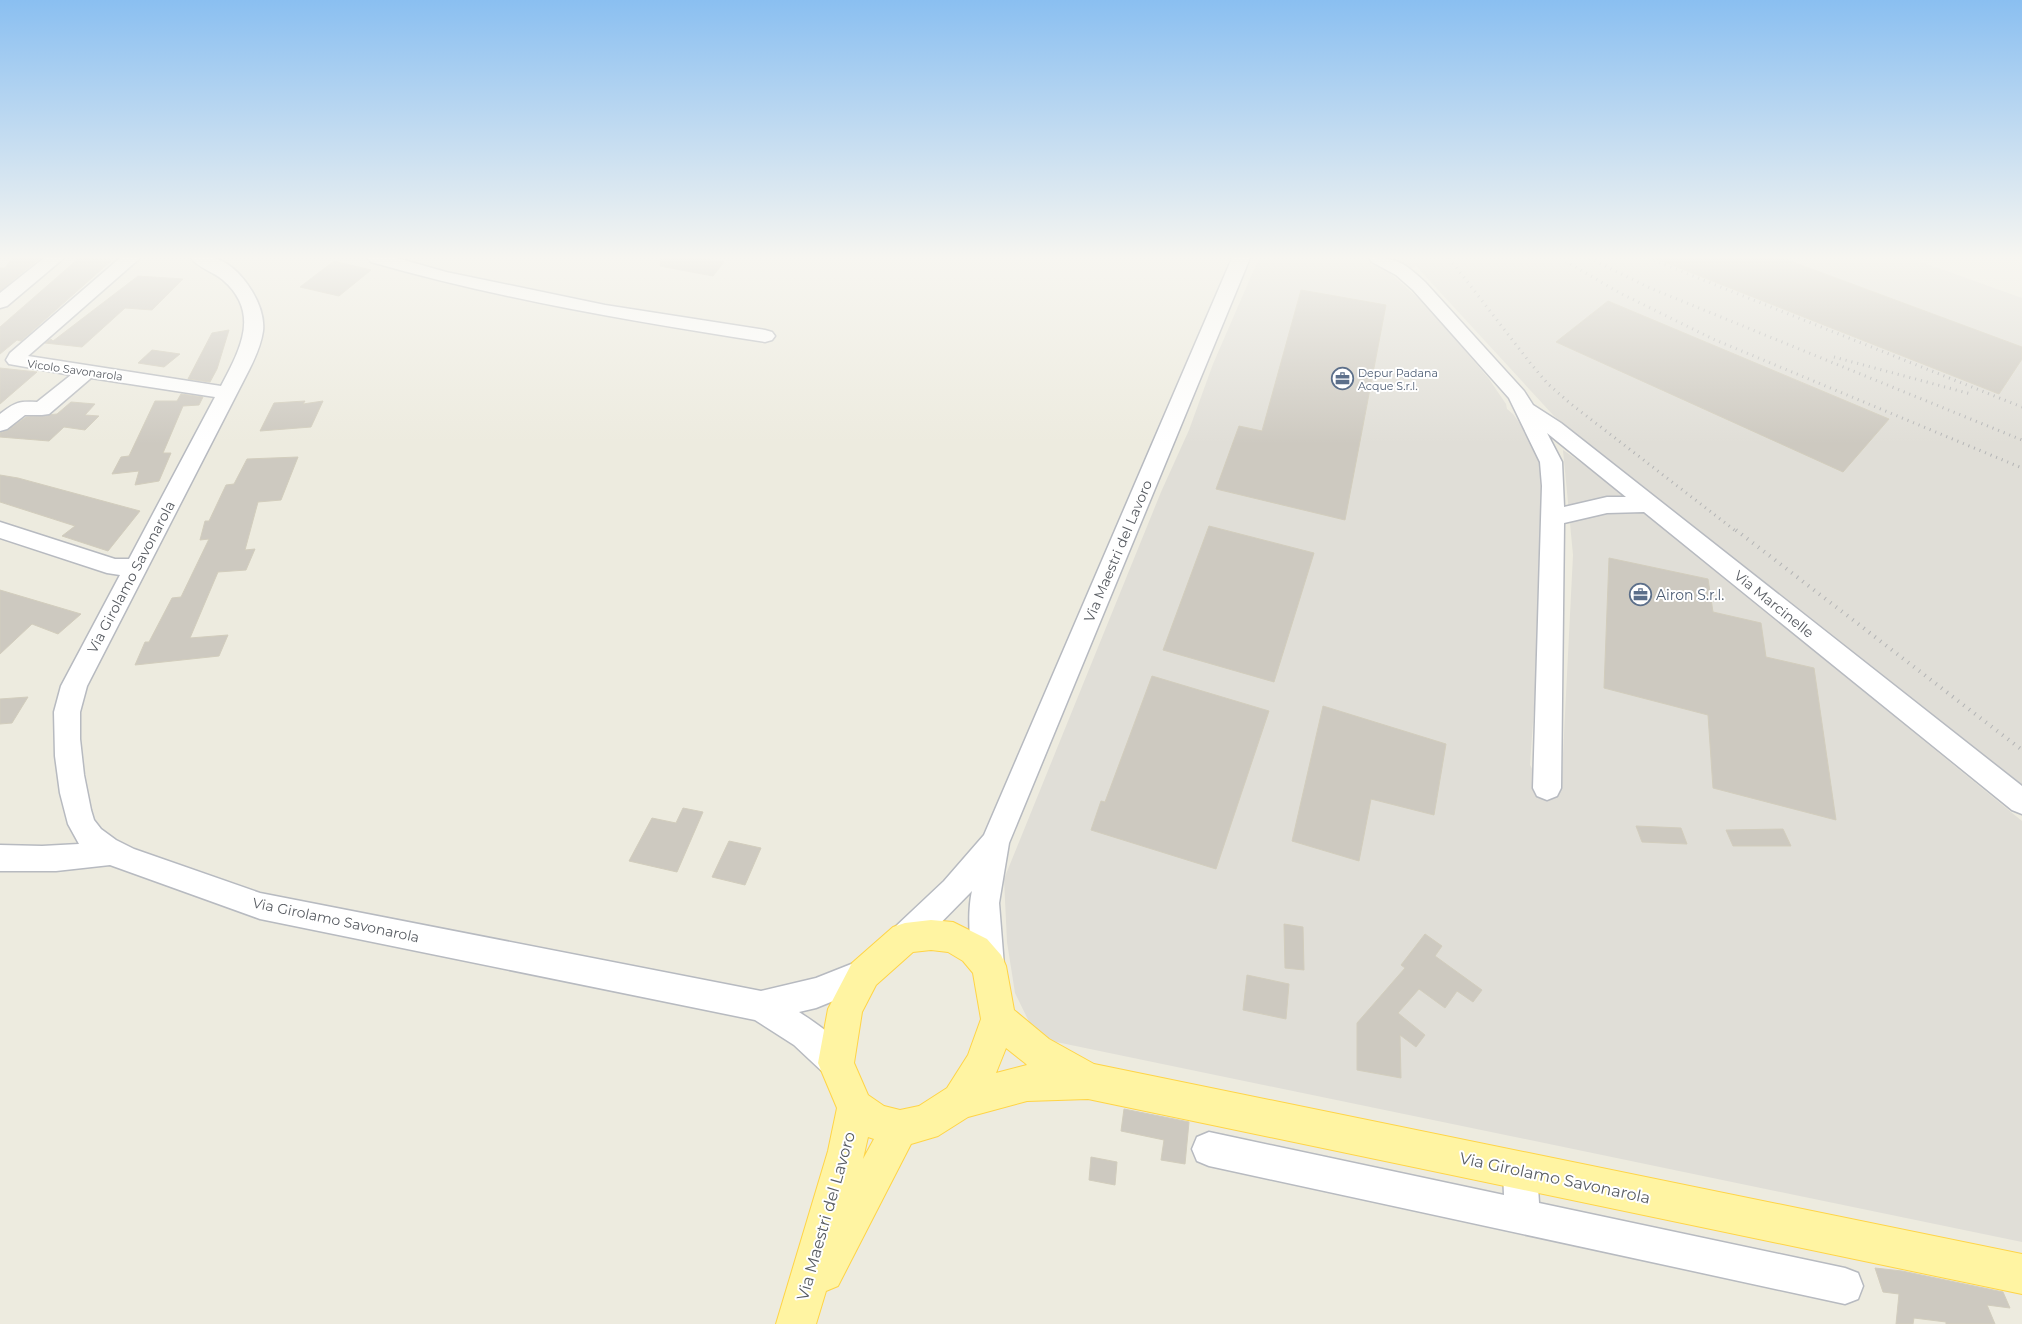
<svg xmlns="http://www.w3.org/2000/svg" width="2022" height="1324" font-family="Montserrat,sans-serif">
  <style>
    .industrial { fill: #e0ded7 }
    .building { fill: #cdc9c0; stroke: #d2cdbd }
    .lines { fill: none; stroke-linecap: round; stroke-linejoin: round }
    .minor-casing { stroke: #b7bac0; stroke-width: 3 }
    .major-casing { stroke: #ffd446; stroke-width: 2 }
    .minor { fill: #fff; fill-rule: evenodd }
    .major { fill: #fff4a2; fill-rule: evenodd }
    .rail-far1 { stroke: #b3b4b5; stroke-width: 3; stroke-dasharray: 1 5; stroke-linecap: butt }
    .rail { stroke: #b3b4b5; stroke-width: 4; stroke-dasharray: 1 6; stroke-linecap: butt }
    .labels { text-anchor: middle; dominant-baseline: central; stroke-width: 4; stroke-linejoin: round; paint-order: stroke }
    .far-street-label { font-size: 11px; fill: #585c62; stroke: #fff }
    .far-service-label { font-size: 11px; fill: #4e5e75; stroke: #fff; text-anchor: start }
    .street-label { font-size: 14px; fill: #585c62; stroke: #fff }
    .service-label { font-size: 14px; fill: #4e5e75; stroke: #fff; text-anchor: start }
    .near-street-label { font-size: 16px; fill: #585c62; stroke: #fff }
  </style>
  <rect width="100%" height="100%" fill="#edebdf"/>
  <!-- industrial -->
  <g class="industrial">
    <path d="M1259 258H1364L1389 272 1428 307 1489 379 1506 404 1507 409 1513 414 1539 450 1545 549 1530 765 1536 776 1558 780 1562 774 1573 555 1563 450 1599 475 2022 821V1242L1037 1038 1015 993 1007 942 1004 879 1161 492 1189 430 1213 364Z"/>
    <path d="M1390 258H1910L2022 298V792L1554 416 1416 266 1409 270Z"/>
  </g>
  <!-- building -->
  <g class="building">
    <path d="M12 258H40L0 291V268H5Z"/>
    <path d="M79 258 112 260 21 341 17 340 0 354V327Z"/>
    <path d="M661 258H700L724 262 713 276 660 266Z"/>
    <path d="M1654 258H1782L2022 347V359L1999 394Z"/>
    <path d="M334 261 371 270 339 296 300 287Z"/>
    <path d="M138 276 183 279 152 310 125 308 82 347 45 343 51 339 53 341Z"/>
    <path d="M1301 290 1386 305 1345 520 1216 489 1239 426 1262 431Z"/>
    <path d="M1608 301 1889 419 1843 472 1556 342Z"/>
    <path d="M229 330 217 369 210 382 188 379 212 333Z"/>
    <path d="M152 350 180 354 164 367 138 363Z"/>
    <path d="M0 368 37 372 0 404Z"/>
    <path d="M181 394 203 397 199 405 183 406 163 453H171L159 481 135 485 139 471 112 474 121 457 129 456 155 401H177Z"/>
    <path d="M305 401 303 404 323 401 311 427 260 431 274 403Z"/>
    <path d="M71 402 95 404 85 415 99 416 85 430 64 427 49 441 0 437V433L8 430 26 417 57 414Z"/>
    <path d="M298 457 281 500 258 502 245 550 255 549 246 570 218 572 190 638 228 635 219 656 135 665 145 642H149L172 598 181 597 209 539 200 540 205 521H209L226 485 234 484 247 459Z"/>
    <path d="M0 475 18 478 140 511 108 551 62 536 75 526 0 502Z"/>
    <path d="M1209 526 1314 553 1274 682 1163 650Z"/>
    <path d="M1609 558 1708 579 1713 612 1761 623 1766 657 1814 668 1836 820 1713 788 1708 715 1604 688Z"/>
    <path d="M0 590 81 614 58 634 32 624 0 654Z"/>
    <path d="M1152 676 1269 711 1216 869 1091 830 1101 801 1105 802Z"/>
    <path d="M28 697 12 723 0 724V699Z"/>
    <path d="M1323 706 1446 744 1434 815 1371 799 1359 861 1292 841Z"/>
    <path d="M683 808 703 812 677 872 629 861 652 818 676 823Z"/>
    <path d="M1636 826 1681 828 1687 844 1642 842Z"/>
    <path d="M1783 829 1791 846H1733L1726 830Z"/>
    <path d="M729 841 761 848 745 885 712 877Z"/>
    <path d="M1284 924 1303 927 1304 970 1285 968Z"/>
    <path d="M1425 934 1442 946 1435 956 1482 990 1473 1002 1457 991 1445 1008 1419 989 1398 1013 1425 1035 1416 1047 1400 1035 1401 1078 1357 1070V1023L1405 968 1401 965Z"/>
    <path d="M1247 975 1289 984 1286 1019 1243 1010Z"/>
    <path d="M1124 1109 1189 1122 1185 1164 1161 1160 1164 1140 1121 1131Z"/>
    <path d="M1091 1157 1117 1162 1115 1185 1089 1180Z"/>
    <path d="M1875 1268 1902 1271 2003 1292 2010 1308 1987 1305 1995 1324H1946V1322L1914 1318 1913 1324H1896L1899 1294 1883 1292Z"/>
  </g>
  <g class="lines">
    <defs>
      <g id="minor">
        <path d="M44 258H64L7 306 0 308V293Z"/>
        <path d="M120 258H140L28 356 221 386C240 350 261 313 223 280 214 272 198 268 191 258 198 258 208 257 214 258 240 265 266 304 263 331 261 345 255 358 249 370L87 686 80 712V739L84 775 91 810 94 820 101 829 116 840 134 849 260 893 761 991 816 978 864 959 875 964 879 974 875 984 816 1008 799 1012C819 1025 843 1041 852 1063L847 1074 836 1079 825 1074 794 1045 755 1020 260 919 110 865 56 871H0V845L42 846 79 844 68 824 60 793 55 756 54 712 61 686 120 575 107 573 0 538V522L115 559H129L215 397 91 378 49 414 42 415H25L7 429 0 431V414C15 402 19 401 37 402L71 375 9 364 6 360 10 353Z"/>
        <path d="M368 258H397L446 272 605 305 765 330 772 332 775 336 772 340 765 342C632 321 500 299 371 262Z"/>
        <path d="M1232 258H1250L1009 843 999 903 1004 966 1000 976 989 980 978 976C969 956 967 913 972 891L916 948 905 952 894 948 890 938 894 928 944 881 984 835Z"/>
        <path d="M1369 258C1399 258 1404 263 1425 282L1524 391 1533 405 1561 423 2022 786V814L2012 810 1644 512 1607 513 1564 523 1561 788 1557 796 1547 800 1537 796 1533 788 1542 486 1540 462 1509 398 1413 290 1396 275 1372 262ZM1547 433 1626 497H1607L1564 507 1562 462Z"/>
        <path d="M1209 1132 1504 1195 1503 1171 1508 1159 1520 1154 1532 1159 1537 1171 1539 1203 1845 1268 1858 1273 1863 1286 1858 1299 1845 1304 1209 1166 1197 1161 1192 1149 1197 1137Z"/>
      </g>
      <path id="major" d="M931 920 953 922 987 939 1001 955 1006 966 1014 1010 1049 1039 1094 1064 2022 1254V1294L1088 1099 1027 1101 968 1117 938 1136 911 1144 838 1286 826 1291 816 1324H776L828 1151 837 1108 818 1063 828 1009 852 963 893 927 905 923ZM931 950 948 952 963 961 973 973 981 1019 968 1055 947 1088 919 1106 900 1110 884 1106 868 1095 854 1063 862 1012 876 985 913 952ZM1006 1048 1025 1063 1027 1065 996 1073ZM868 1137 874 1139 863 1159Z"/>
    </defs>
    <!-- minor casing -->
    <use href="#minor" class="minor-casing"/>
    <!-- major casing -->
    <use href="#major" class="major-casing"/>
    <!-- minor -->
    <use href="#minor" class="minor"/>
    <!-- major -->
    <use href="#major" class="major"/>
    <!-- rail-far1 -->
    <g class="rail-far1">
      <path d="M1449 258 1531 364 1548 384 1571 404 1737 532"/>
      <path d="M1560 258 1620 293 1713 339 2022 468"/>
      <path d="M1589 258 1650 288 2022 440"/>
      <path d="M1648 258 2022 407"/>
      <path d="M1834 357 1971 394"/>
    </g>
    <!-- rail -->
    <path class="rail" d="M1736 530 2022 750"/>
  </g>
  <!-- sky -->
  <linearGradient id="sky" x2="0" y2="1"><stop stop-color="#8abff1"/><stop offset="0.58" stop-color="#f7f6f1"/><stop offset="1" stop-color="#f7f6f1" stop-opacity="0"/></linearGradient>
  <rect width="2022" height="444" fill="url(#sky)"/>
  <!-- icons -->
  <defs>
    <symbol id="office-ring" viewBox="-11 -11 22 22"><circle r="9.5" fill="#fff" stroke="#5c6f8a" stroke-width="1.5"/><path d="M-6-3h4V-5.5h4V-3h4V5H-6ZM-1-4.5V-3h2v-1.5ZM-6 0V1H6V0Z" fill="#5c6f8a"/></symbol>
  </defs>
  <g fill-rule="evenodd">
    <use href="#office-ring" x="1330" y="366" width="25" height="25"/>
    <use href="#office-ring" x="1628" y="582" width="25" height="25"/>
  </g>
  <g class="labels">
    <!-- far-street labels -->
    <g class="far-street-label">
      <text transform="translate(75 370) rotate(8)">Vicolo Savonarola</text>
    </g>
    <!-- far-service labels -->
    <g class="far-service-label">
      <text x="1358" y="373">Depur Padana<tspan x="1358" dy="13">Acque S.r.l.</tspan></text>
    </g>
    <!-- street labels -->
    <g class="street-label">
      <text transform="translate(1118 551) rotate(-67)">Via Maestri del Lavoro</text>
      <text transform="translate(131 577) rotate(-62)">Via Girolamo Savonarola</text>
      <text transform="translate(1774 604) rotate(39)">Via Marcinelle</text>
      <text transform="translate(336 920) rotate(12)">Via Girolamo Savonarola</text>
    </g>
    <!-- service labels -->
    <g class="service-label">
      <text x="1656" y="595">Airon S.r.l.</text>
    </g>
    <!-- near-street labels -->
    <g class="near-street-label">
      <text transform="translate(1555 1178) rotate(12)">Via Girolamo Savonarola</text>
      <text transform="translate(826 1216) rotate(-74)">Via Maestri del Lavoro</text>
    </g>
  </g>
</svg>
